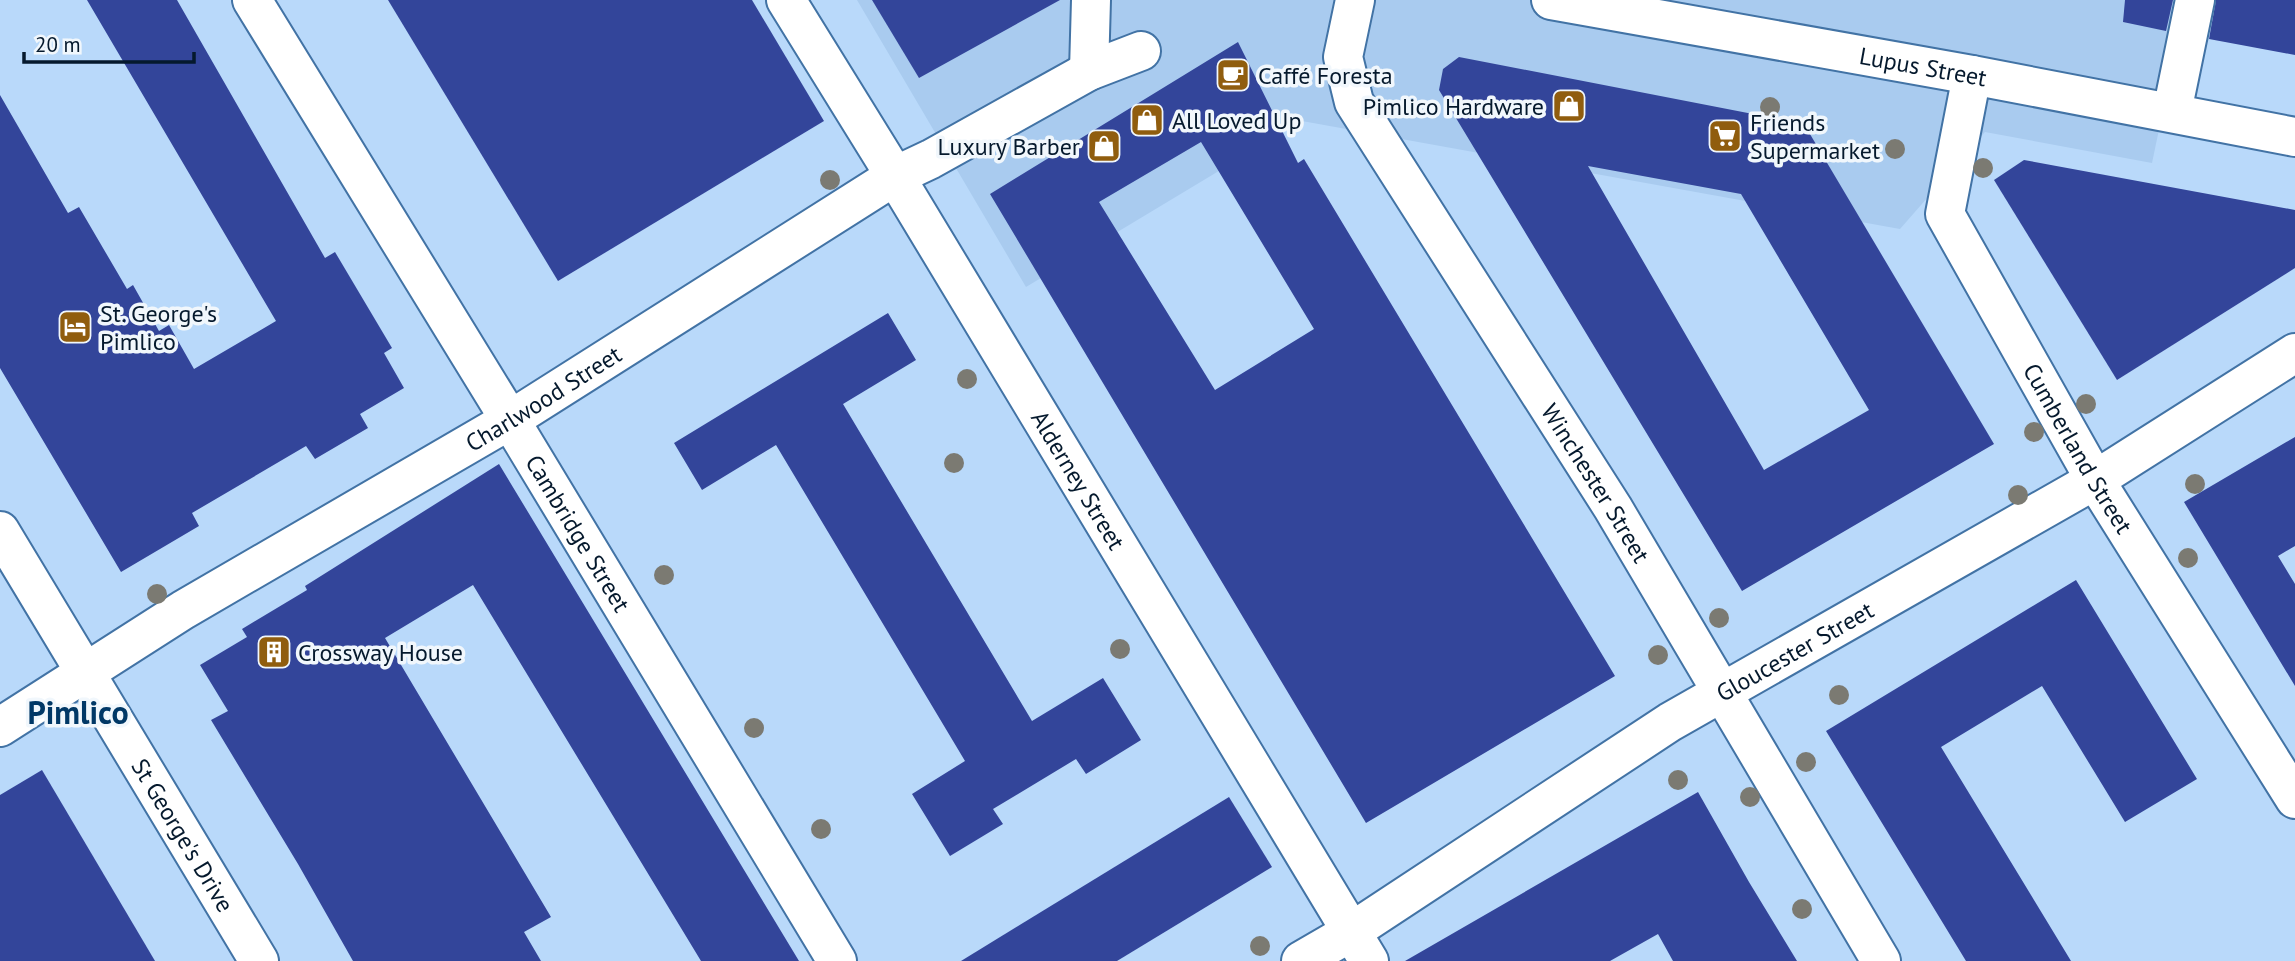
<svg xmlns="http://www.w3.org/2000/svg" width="2295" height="961" font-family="'PT Sans',sans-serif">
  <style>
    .built { fill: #a9cbef }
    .building { fill: #33459a; fill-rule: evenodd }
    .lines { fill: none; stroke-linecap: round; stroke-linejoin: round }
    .pedestrian-casing { stroke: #4273a5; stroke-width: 42 }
    .minor-casing { stroke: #4273a5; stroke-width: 42 }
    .tertiary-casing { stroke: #4273a5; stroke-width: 42 }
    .pedestrian { stroke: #fff; stroke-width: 38 }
    .minor { stroke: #fff; stroke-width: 38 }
    .tertiary { stroke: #fff; stroke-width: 38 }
    .tree { fill: #7b7a72 }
    .labels { text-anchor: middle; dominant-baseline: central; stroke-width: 7; stroke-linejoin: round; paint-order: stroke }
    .street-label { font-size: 24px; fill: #05192d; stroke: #f1f7fc }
    .poi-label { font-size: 24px; fill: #05192d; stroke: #f1f7fc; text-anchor: start }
    .district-label { font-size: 32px; font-weight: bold; fill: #013866; stroke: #f1f7fc }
  </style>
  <rect width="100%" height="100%" fill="#b9d9fa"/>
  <!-- built -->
  <path class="built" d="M857 0H2186L2152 163 1985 132 1900 229 1302 121 1026 287Z"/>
  <!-- building -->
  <g class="building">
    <path d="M87 0H177L325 258 335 252 392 348 384 353 404 388 360 414 368 428 315 459 306 446 192 513 199 526 121 572 0 368V95L68 213 79 207 127 289 133 285 159 331 169 325 194 369 276 321Z"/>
    <path d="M388 0H752L824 121 558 281Z"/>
    <path d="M872 0H1060L919 78Z"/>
    <path d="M2125 0H2173L2166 31 2123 22Z"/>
    <path d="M2216 0H2295V55L2209 39Z"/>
    <path d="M1238 42 1298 163 1304 159 1615 676 1366 823 990 194ZM1201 142 1314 329 1215 390 1099 202Z"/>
    <path d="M1459 57 1804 124 1994 444 1742 591 1439 90 1443 69ZM1588 166 1741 194 1869 410 1764 470Z"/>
    <path d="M2024 160 2295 210V268L2117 380 1994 180Z"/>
    <path d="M888 313 916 360 843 404 1032 721 1103 678 1141 740 1086 774 1076 759 993 809 1003 824 950 856 912 794 965 761 776 445 702 490 674 443Z"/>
    <path d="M2295 437V546L2278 556 2295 584V686L2184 502Z"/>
    <path d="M499 464 799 961H701L473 585 385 638 551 917 524 932 541 961H353L298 864 211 720 228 711 200 665 247 637 242 629 307 590 305 586Z"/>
    <path d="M2076 580 2197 779 2125 822 2042 686 1941 747 2071 961H1966L1826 731Z"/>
    <path d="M42 770 155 961H0V795Z"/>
    <path d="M1698 792 1749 882 1797 961H1673L1658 934 1610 961H1405Z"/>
    <path d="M1229 797 1272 867 1117 961H961Z"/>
  </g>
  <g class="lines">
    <defs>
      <path id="pedestrian" d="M2172 112 2195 0"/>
      <g id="minor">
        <path id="s1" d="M252 0 510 420 837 961"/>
        <path id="s2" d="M786 0 895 176 1369 961"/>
        <path id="s3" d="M1355 0 1343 57 1354 102 1613 508 1881 961"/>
        <path d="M1089 71 1091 0"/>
        <path id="s4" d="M1972 75 1945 214 2095 480 2295 799"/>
        <path id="s5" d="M0 727 183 610 510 420 895 176 931 159 1089 71 1141 51"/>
        <path id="s6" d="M1301 961 1351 932 1670 722 2095 480 2295 353"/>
      </g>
      <g id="tertiary">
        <path id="s7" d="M1551 0 1972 75 2295 137"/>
        <path id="s8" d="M0 531 259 961"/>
      </g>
    </defs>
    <!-- pedestrian casing -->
    <use href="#pedestrian" class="pedestrian-casing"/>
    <!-- minor casing -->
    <use href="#minor" class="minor-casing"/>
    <!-- tertiary casing -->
    <use href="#tertiary" class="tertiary-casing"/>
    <!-- pedestrian -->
    <use href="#pedestrian" class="pedestrian"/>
    <!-- minor -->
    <use href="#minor" class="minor"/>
    <!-- tertiary -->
    <use href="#tertiary" class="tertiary"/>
  </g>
  <!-- trees -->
  <g class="tree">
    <circle cx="1770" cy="107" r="10"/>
    <circle cx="1895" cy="149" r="10"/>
    <circle cx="1983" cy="168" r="10"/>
    <circle cx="830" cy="180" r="10"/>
    <circle cx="967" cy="379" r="10"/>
    <circle cx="2086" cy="404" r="10"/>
    <circle cx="2034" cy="432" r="10"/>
    <circle cx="954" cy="463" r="10"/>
    <circle cx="2195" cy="484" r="10"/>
    <circle cx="2018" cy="495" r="10"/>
    <circle cx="2188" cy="558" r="10"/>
    <circle cx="664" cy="575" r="10"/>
    <circle cx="157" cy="594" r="10"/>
    <circle cx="1719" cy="618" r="10"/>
    <circle cx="1120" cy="649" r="10"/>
    <circle cx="1658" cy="655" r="10"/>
    <circle cx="1839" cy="695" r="10"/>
    <circle cx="754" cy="728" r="10"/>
    <circle cx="1806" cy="762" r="10"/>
    <circle cx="1678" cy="780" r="10"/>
    <circle cx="1750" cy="797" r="10"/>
    <circle cx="821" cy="829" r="10"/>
    <circle cx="1802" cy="909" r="10"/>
    <circle cx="1260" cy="946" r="10"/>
  </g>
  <!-- icons -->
  <defs>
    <symbol id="cafe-square" viewBox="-11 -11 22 22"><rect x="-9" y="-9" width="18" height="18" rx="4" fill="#905d0e" stroke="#f1f7fc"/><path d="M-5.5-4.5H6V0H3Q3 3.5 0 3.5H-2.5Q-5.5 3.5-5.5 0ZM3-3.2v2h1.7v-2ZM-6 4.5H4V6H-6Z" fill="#fff"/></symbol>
    <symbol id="shop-square" viewBox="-11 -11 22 22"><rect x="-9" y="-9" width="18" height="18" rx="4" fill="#905d0e" stroke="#f1f7fc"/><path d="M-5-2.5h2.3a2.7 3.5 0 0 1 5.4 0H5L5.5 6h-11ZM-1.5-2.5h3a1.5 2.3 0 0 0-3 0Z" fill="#fff"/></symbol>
    <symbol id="supermarket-square" viewBox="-11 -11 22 22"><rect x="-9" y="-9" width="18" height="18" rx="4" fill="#905d0e" stroke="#f1f7fc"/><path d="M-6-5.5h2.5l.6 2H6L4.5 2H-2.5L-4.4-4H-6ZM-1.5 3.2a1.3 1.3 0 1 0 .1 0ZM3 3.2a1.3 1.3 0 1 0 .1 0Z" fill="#fff"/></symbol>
    <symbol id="hotel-square" viewBox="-11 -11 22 22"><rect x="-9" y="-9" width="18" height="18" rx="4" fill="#905d0e" stroke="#f1f7fc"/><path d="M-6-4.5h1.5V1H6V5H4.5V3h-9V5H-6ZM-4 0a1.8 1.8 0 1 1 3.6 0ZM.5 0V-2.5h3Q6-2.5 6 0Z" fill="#fff"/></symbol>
    <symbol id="building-square" viewBox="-11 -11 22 22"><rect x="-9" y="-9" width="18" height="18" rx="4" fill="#905d0e" stroke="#f1f7fc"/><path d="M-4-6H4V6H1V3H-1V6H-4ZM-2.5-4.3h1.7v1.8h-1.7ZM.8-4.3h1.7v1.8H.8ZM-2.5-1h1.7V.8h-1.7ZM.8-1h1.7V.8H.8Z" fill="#fff"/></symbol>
  </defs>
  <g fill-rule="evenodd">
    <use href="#cafe-square" x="1214" y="56" width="38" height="38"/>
    <use href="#shop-square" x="1550" y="87" width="38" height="38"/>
    <use href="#shop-square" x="1128" y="101" width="38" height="38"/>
    <use href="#supermarket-square" x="1706" y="117" width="38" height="38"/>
    <use href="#shop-square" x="1085" y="127" width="38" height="38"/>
    <use href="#hotel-square" x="56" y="308" width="38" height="38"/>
    <use href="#building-square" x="255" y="633" width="38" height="38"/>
  </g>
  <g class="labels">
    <!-- street labels -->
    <g class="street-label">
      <text stroke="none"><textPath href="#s7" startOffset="378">Lupus Street</textPath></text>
      <text stroke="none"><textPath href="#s5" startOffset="635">Charlwood Street</textPath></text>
      <text stroke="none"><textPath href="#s4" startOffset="411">Cumberland Street</textPath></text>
      <text stroke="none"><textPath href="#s2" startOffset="562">Alderney Street</textPath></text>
      <text stroke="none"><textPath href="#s3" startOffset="556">Winchester Street</textPath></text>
      <text stroke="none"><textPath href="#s1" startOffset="625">Cambridge Street</textPath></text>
      <text stroke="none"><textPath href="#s6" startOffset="583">Gloucester Street</textPath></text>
      <text stroke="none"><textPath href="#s8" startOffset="355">St George's Drive</textPath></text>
    </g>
    <!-- poi labels -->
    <g class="poi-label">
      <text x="1258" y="75">Caffé Foresta</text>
      <text x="1544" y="106" text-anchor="end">Pimlico Hardware</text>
      <text x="1172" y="120">All Loved Up</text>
      <text x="1750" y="122">Friends<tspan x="1750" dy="28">Supermarket</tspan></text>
      <text x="1080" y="146" text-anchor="end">Luxury Barber</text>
      <text x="100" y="313">St. George's<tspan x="100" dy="28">Pimlico</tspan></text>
      <text x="298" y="652">Crossway House</text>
    </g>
    <!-- district labels -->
    <g class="district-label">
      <text x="78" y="712">Pimlico</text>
    </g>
  </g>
  <!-- scale -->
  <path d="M24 52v10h170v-10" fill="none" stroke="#05192d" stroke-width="3.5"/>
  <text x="35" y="52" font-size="21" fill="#05192d" stroke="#f1f7fc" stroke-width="5" paint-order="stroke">20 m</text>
</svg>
